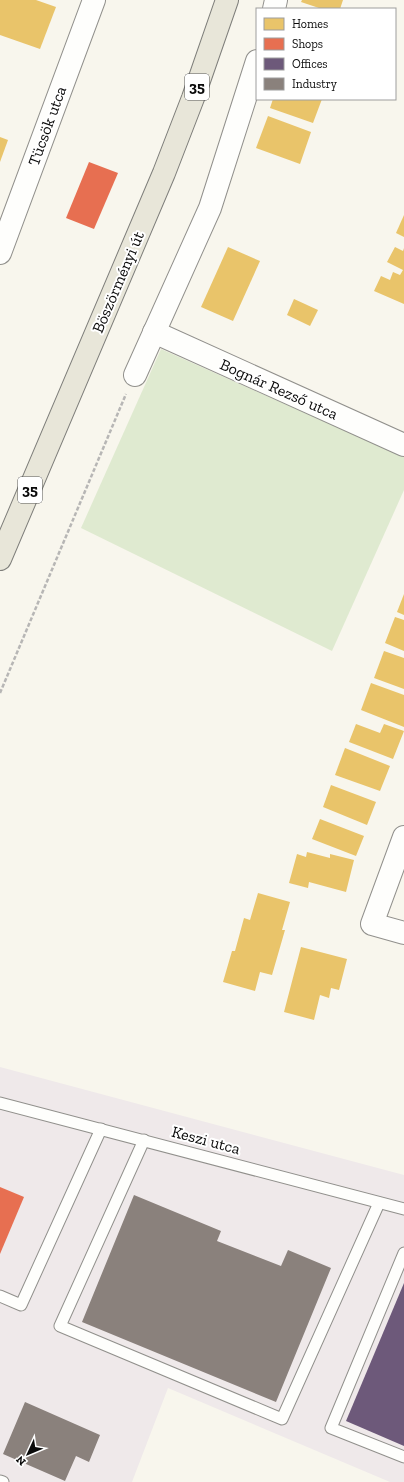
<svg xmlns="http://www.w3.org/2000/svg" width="404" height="1482" font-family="'Zilla Slab',serif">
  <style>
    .industrial { fill: #efe9ea }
    .green { fill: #dfead0 }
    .homes { fill: #e9c46a }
    .shops { fill: #e76f51 }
    .offices { fill: #6d597a }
    .industry { fill: #8a817c }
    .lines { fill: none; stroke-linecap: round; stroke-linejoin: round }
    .service-casing { stroke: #91908c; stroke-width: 13 }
    .minor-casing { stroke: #91908c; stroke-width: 24 }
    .primary-casing { stroke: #7e7e7a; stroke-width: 24 }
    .path { stroke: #b7b6b5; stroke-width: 2.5; stroke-dasharray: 4 2; stroke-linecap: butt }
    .service { stroke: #fefefc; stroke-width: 11 }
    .minor { stroke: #fefefc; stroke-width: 22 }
    .primary { stroke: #e8e6d9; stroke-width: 22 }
    .labels { text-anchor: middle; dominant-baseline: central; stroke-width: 4; stroke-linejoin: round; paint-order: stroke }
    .shield { fill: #fff; stroke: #545454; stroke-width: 1 }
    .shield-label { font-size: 15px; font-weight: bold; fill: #0a0a0a }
    .street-label { font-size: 16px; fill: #0a0a0a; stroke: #fff }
  </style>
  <rect width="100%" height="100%" fill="#f8f6ed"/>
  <!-- industrial -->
  <path class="industrial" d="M0 1067 404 1175V1482H390L168 1388 132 1482H0Z"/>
  <!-- green -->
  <path class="green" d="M161 349 404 457V490L332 651 81 528Z"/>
  <!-- homes -->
  <g class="homes">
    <path d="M0 0H36L56 7 40 49 0 35Z"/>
    <path d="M302 0H343L340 9H322L301 2Z"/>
    <path d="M273 99H322L313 123 270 108Z"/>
    <path d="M268 116 311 132 300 164 256 148Z"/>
    <path d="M0 137 8 140 0 162Z"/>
    <path d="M404 215V237L396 233Z"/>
    <path d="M228 247 260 261 233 321 201 307Z"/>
    <path d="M395 247 403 251 404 248V304L374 291 381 276 390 280 393 272 400 275 403 270 387 262Z"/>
    <path d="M294 299 318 310 310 326 287 315Z"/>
    <path d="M404 594V615L397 612Z"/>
    <path d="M395 617 404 620V651L385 643Z"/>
    <path d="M384 651 404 658V689L374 678Z"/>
    <path d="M371 683 404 695V727L361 710Z"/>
    <path d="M356 724 380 733 384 724 404 731 393 759 349 742Z"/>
    <path d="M345 748 390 766 380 791 335 775Z"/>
    <path d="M331 785 376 802 367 825 323 807Z"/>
    <path d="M320 819 364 836 356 856 312 839Z"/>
    <path d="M307 852 330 858V854L354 860 346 892 309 882 308 888 289 883 297 854 306 857Z"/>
    <path d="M258 893 290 902 282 930H285L272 975 260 972 255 991 223 982 232 951H235L244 918 250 920Z"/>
    <path d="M301 947 347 959 339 990 331 988 329 998 320 995 314 1020 284 1012Z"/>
  </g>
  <!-- shops -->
  <g class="shops">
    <path d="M89 162 118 173 94 229 66 218Z"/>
    <path d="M0 1187 24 1197 0 1254Z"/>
  </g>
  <!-- offices -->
  <path class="offices" d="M404 1283V1446L346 1421Z"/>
  <!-- industry -->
  <g class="industry">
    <path d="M134 1195 221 1231 217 1241 281 1266 288 1250 331 1268 276 1402 82 1322Z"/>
    <path d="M25 1402 100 1435 89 1462 76 1456 65 1481 3 1454Z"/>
  </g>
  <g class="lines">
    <defs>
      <g id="service">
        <path d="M0 1103 404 1209"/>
        <path d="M144 1140 60 1326 282 1419 379 1203"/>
        <path d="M404 1253 331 1428 404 1457"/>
        <path d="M0 1296 21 1305 101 1129"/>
        <path d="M0 1481 3 1482"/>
      </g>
      <g id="minor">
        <path d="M274 9 276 0"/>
        <path d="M0 253 94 0"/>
        <path d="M154 332 404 445"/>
        <path d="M135 375 210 208 257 61"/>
        <path d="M404 837 372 924 404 933"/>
      </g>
      <path id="primary" d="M0 559 164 173 193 98 227 0"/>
    </defs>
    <!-- service casing -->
    <use href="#service" class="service-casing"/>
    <!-- minor casing -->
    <use href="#minor" class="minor-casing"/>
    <!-- primary casing -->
    <use href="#primary" class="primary-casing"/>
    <!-- path -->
    <path class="path" d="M0 693 126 394"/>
    <!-- service -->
    <use href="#service" class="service"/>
    <!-- minor -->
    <use href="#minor" class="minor"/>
    <!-- primary -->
    <use href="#primary" class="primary"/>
  </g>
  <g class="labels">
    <!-- shield labels -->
    <g class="shield">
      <rect x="185" y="74" width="24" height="26" rx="3"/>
      <rect x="18" y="477" width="24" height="26" rx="3"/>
    </g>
    <g class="shield-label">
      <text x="197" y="87">35</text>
      <text x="30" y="490">35</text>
    </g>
    <!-- street labels -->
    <g class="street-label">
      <text transform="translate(47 126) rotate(-70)">Tücsök utca</text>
      <text transform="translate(118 282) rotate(-67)">Böszörményi út</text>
      <text transform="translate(279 389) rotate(24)">Bognár Rezső utca</text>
      <text transform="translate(206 1140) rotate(15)">Keszi utca</text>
    </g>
  </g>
  <!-- legend -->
  <rect x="256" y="8" width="140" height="92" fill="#ffffff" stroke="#9d9d9d"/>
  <rect x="264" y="18" width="20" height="12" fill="#e9c46a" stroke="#9d9d9d"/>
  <text x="292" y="28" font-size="12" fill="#0a0a0a">Homes</text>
  <rect x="264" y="38" width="20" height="12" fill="#e76f51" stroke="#9d9d9d"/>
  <text x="292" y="48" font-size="12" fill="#0a0a0a">Shops</text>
  <rect x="264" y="58" width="20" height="12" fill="#6d597a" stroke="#9d9d9d"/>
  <text x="292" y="68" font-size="12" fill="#0a0a0a">Offices</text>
  <rect x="264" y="78" width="20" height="12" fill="#8a817c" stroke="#9d9d9d"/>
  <text x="292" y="88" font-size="12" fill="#0a0a0a">Industry</text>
  <!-- north arrow -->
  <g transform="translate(28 1454) rotate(226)" stroke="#ffffff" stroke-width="3" paint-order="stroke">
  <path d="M0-3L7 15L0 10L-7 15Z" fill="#0a0a0a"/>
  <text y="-6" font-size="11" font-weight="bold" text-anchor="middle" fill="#0a0a0a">N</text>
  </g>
</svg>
